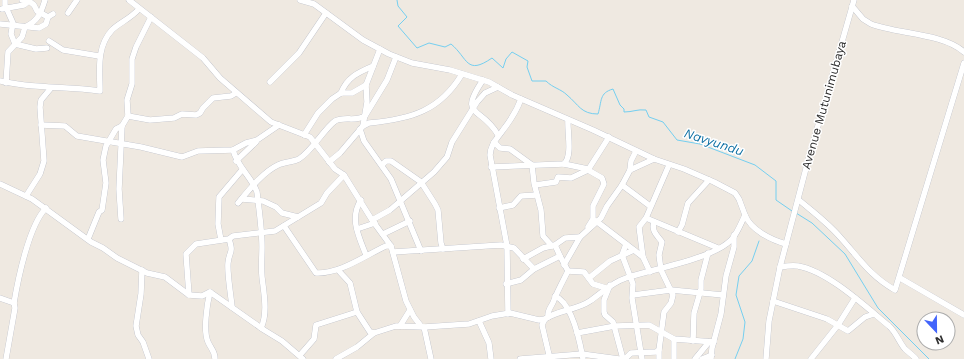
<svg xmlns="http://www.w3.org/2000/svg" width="964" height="359" font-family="'Work Sans',sans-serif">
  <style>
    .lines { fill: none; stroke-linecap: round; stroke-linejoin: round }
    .stream { stroke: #75cff0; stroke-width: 1 }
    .minor-casing { stroke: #b4b7c1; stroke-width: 6 }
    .minor { stroke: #fff; stroke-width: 5.5 }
    .labels { text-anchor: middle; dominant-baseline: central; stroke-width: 3; stroke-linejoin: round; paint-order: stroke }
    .street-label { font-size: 12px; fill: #2e2e2e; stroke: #fff }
    .water-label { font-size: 13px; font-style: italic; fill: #0d6fa3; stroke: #fff }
  </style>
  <rect width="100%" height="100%" fill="#efe9e1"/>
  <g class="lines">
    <!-- stream -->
    <g class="stream">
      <path d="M397 0 398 6 407 17 398 26 417 48 429 43 445 47 451 44C468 58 466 76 492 58L503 68 506 59 512 52 528 61 527 67 532 81H546C553 88 561 89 567 95 579 105 581 114 598 114 602 101 599 93 613 89L620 105 624 109V112C633 112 637 109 646 110L649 117 663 122 677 140 700 144 755 165 776 181V200L792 211"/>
      <path d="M796 213 812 223 845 254 878 308 929 359"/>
      <path d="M735 359 743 339 745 322 736 295 739 276 752 261 759 241"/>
    </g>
    <defs>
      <g id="minor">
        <path d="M5 0V5L13 23 11 34 15 44 36 49 47 48"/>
        <path d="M22 0 29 1 34 5 37 11 48 17 53 14"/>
        <path d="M129 0 203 58 220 78 271 122 310 137 335 169 344 175 372 220 391 246 406 301 414 317 421 326"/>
        <path d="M300 0 314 4 363 40 389 54 412 63 450 70 489 82 512 95 593 130 654 159 684 169 714 182 735 193 739 199 745 215C741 223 738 232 732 239 714 259 652 269 626 278 611 283 603 292 590 301 577 310 558 310 545 319L539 320 510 313 492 316 469 324 424 327 396 326 374 333 357 347 336 359"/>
        <path d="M852 6 863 19 871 24C897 34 943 33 964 52"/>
        <path d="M2 9 24 5 29 1"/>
        <path d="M68 13 77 0"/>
        <path d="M0 24 39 28 46 24 48 17"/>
        <path d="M49 41 63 50 99 56"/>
        <path d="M483 80C457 118 482 106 498 135"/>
        <path d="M0 81C33 89 67 86 100 91 100 71 96 47 112 30 119 23 130 19 139 9"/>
        <path d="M270 82 299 53 326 13"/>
        <path d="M6 83 8 52 22 37 25 27C38 21 41 13 45 0"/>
        <path d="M341 93C347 77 359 72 373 66"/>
        <path d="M128 116 150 120 174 118 182 114 196 115 200 113 203 108 213 98 231 96 236 93"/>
        <path d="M41 125 65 126 77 136 141 147 182 157 198 151 233 150 246 143 257 140 279 125"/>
        <path d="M363 126 369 123C411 119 440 111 462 74"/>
        <path d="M360 129 364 141 391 179 421 251"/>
        <path d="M304 135 318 113 332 99 341 93H352L366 85"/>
        <path d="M494 142 500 148 510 149 532 165 534 183 541 210 543 236 552 246"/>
        <path d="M233 150C238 168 251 176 257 192 259 210 262 229 262 247 262 257 261 267 262 277 264 294 268 313 261 328"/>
        <path d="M236 161 256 142"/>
        <path d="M329 162 340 153 363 126 367 102 366 85 380 49"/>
        <path d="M564 164 588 169"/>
        <path d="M382 165 386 161H391L421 182 435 204 438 210 441 243 443 249"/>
        <path d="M491 167 564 164C573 155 567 132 568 120"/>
        <path d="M630 170 631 161 636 151"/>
        <path d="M0 184 32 199 91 242 103 248 117 258 147 273 165 277 189 295 202 296 210 292 264 330 282 341 303 359"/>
        <path d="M535 185 556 182 558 177 571 178 588 170"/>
        <path d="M622 185 650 206"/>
        <path d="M26 196 40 174 44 161 40 107 41 100 51 88"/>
        <path d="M242 199 263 201 276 207 282 213 298 217"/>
        <path d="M361 200C349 218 359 237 366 255"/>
        <path d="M799 200C813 212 828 223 840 237 859 258 870 276 895 290L964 63"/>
        <path d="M238 203C248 191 263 172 278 165 284 162 293 162 299 159 312 151 324 129 335 121 344 116 356 122 365 116L387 80 396 57"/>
        <path d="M499 208 513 205 521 196 537 195"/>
        <path d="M745 215C751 230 771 240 786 244"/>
        <path d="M646 218 718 248"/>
        <path d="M121 219 119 189 122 126 128 116 127 100 132 84V59L136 47 151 17"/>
        <path d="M372 220 390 210 434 172 447 157 452 142 477 102 485 93 498 87"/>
        <path d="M596 221 643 257 650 272"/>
        <path d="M284 226 316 273C340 274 364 256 386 246H391"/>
        <path d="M588 227 593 219V206L604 184 602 178 588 170 609 137"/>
        <path d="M357 229 375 223"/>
        <path d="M678 232 682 225 688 203 709 180"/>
        <path d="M383 234 410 221"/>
        <path d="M88 239 99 212 102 210 106 183 103 160 106 146 116 129 122 126"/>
        <path d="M229 239C234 254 229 251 228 263 227 274 231 295 232 307"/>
        <path d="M221 240 218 224 219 197 242 170"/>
        <path d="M626 244 622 255 633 284 632 298 642 359"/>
        <path d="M555 245 560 256"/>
        <path d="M393 252 501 245 514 248 534 269 560 256 568 271 584 272 593 284 606 288"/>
        <path d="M643 257 639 227 646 218 669 165"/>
        <path d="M523 259 543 248 555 245 565 238 580 237"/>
        <path d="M564 265 580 237 601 218 607 206 622 185 630 170 654 159"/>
        <path d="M780 267C786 266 792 265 798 266 828 271 867 308 889 326 896 332 899 342 905 349 908 352 913 355 916 359"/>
        <path d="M142 270 141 294 136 326 138 335 143 342 149 359"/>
        <path d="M338 270 350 283 357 312 370 332 374 333"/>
        <path d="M589 278 610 261 634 250"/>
        <path d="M900 278 964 315"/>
        <path d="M506 284 521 280 534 269"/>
        <path d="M610 285 604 300V312L605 315 613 322 623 359"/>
        <path d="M210 292C207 304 203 331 208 342 211 349 215 351 215 359"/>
        <path d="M189 295 186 254 196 244 229 239 233 236 275 231 321 203 327 193 344 175"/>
        <path d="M633 295 671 290 723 295"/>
        <path d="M555 296C572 303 580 342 583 359"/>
        <path d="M0 298 14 303"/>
        <path d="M773 301 827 319 848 331 865 317 874 314"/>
        <path d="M508 314 507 246 490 155C491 143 497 139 503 130 510 121 517 110 521 99"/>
        <path d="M548 317C547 309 552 307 554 300 558 290 563 281 568 271"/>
        <path d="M545 319 542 325 550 359"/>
        <path d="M479 321 489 343 491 359"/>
        <path d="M400 326 410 310"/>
        <path d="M424 327 431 359"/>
        <path d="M577 333 615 326 649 325 674 339 714 342"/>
        <path d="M693 341 694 313 701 289V280L708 253"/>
        <path d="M659 350V359"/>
        <path d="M300 355 314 339 316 325 357 312"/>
        <path d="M6 359 15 308 14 303C18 279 29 225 46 208"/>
        <path d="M520 359 582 354 619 359"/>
        <path d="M625 359 631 353 656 352 659 350 664 312 671 303 673 295 661 270 659 255 662 242C657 235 651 231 654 222"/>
        <path d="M674 359V339"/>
        <path d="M695 359 709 342"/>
        <path d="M702 359 712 355"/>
        <path d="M711 359 712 348 721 314 726 276 734 247V235"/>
        <path d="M766 359 769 321 780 267 809 157 854 0"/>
        <path d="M811 359 838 325 855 298"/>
      </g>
    </defs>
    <!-- minor casing -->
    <use href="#minor" class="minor-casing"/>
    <!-- minor -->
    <use href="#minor" class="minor"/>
  </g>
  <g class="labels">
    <!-- street labels -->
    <g class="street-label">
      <text transform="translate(824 105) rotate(-74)">Avenue Mutunimubaya</text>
    </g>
    <!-- water labels -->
    <g class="water-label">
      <text transform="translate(714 142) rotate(18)">Navyundu</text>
    </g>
  </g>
  <!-- north arrow -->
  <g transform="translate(936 331) rotate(158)"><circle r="19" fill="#ffffff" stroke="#ababab"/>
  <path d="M0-3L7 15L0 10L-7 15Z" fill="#4264fb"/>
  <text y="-6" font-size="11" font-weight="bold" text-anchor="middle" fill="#2e2e2e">N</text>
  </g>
</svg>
